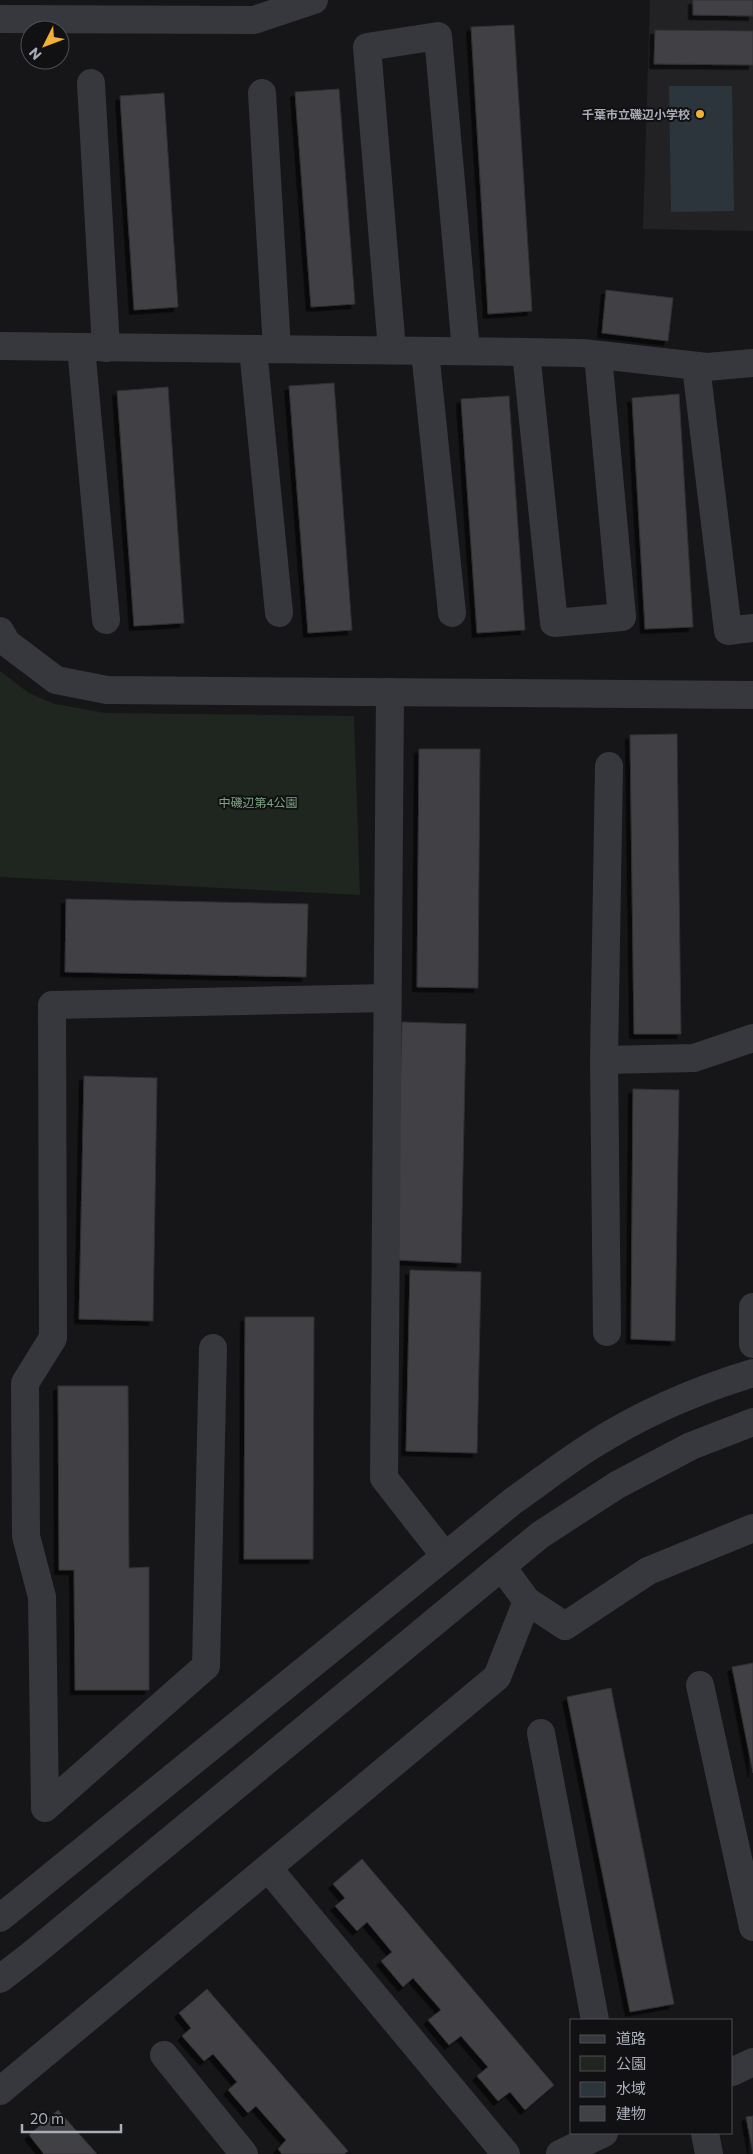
<svg xmlns="http://www.w3.org/2000/svg" width="753" height="2154" font-family="Commissioner,'Noto Sans JP',sans-serif">
  <style>
    .built { fill: #222225 }
    .green { fill: #1e261f }
    .water { fill: #2c353c }
    .building { fill: #404145; stroke: #303034; filter: url(#shadow) }
    .lines { fill: none; stroke-linecap: round; stroke-linejoin: round }
    .minor { stroke: #37383d; stroke-width: 28 }
    .poi-dot { fill: #f2b134; stroke: #111113; stroke-width: 2 }
    .labels { text-anchor: middle; dominant-baseline: central; stroke-width: 4; stroke-linejoin: round; paint-order: stroke }
    .poi-label { font-size: 12px; font-weight: bold; fill: #a8adb8; stroke: #111113; text-anchor: end }
    .park-label { font-size: 12px; fill: #7fa381; stroke: #111113 }
  </style>
  <defs>
    <filter id="shadow"><feDropShadow dx="-4.5" dy="4.5" stdDeviation="0" flood-color="#0009"/></filter>
  </defs>
  <rect width="100%" height="100%" fill="#161618"/>
  <!-- built -->
  <path class="built" d="M650 0H753V231L643 229Z"/>
  <!-- green -->
  <path class="green" d="M0 671 29 693 55 704 106 713 354 716 360 895 0 877Z"/>
  <!-- water -->
  <path class="water" d="M669 86H732L734 211 671 212Z"/>
  <!-- building -->
  <g class="building">
    <path d="M693 0H753V16L693 15Z"/>
    <path d="M514 25 532 311 488 314 471 27Z"/>
    <path d="M655 30 753 31V65L654 64Z"/>
    <path d="M339 89 355 304 311 307 295 92Z"/>
    <path d="M164 93 178 307 134 310 120 96Z"/>
    <path d="M606 290 673 298 668 341 602 333Z"/>
    <path d="M334 383 352 630 308 633 289 386Z"/>
    <path d="M168 387 184 623 134 626 117 391Z"/>
    <path d="M679 394 693 627 645 629 632 398Z"/>
    <path d="M509 396 525 630 477 633 461 399Z"/>
    <path d="M677 734 681 1034H634L630 735Z"/>
    <path d="M419 749H480L478 988 417 987Z"/>
    <path d="M66 899 308 904 306 977 65 972Z"/>
    <path d="M402 1022 466 1024 461 1263 396 1260Z"/>
    <path d="M84 1076 157 1078 153 1321 79 1319Z"/>
    <path d="M633 1089 679 1090 675 1341 631 1339Z"/>
    <path d="M410 1270 481 1272 477 1453 406 1451Z"/>
    <path d="M245 1317H314L313 1559H244Z"/>
    <path d="M58 1386H128L129 1568 149 1567V1690H75L74 1570H59Z"/>
    <path d="M753 1663V1773L732 1667Z"/>
    <path d="M611 1688 674 2004 630 2012 567 1697Z"/>
    <path d="M362 1859 554 2085 525 2110 510 2092 498 2101 477 2076 488 2067 461 2036 449 2045 428 2020 441 2010 413 1978 403 1987 381 1961 392 1952 367 1922 357 1931 335 1906 345 1898 333 1884Z"/>
    <path d="M207 1989 348 2151 344 2154H282L278 2149 286 2140 256 2106 248 2113 228 2090 237 2082 213 2054 204 2061 182 2036 191 2028 179 2013Z"/>
    <path d="M58 2110 97 2154H44L29 2135Z"/>
    <path d="M753 2116V2154L746 2117Z"/>
  </g>
  <g class="lines">
    <!-- minor -->
    <g class="minor">
      <path d="M0 19 254 20 314 0"/>
      <path d="M91 83 106 348"/>
      <path d="M262 93 277 349"/>
      <path d="M0 346 526 352 582 353 707 367 753 363"/>
      <path d="M81 347 106 620"/>
      <path d="M253 349 279 613"/>
      <path d="M392 350 367 47 438 36 466 351"/>
      <path d="M425 351 452 613"/>
      <path d="M526 352 554 623 622 617 598 355"/>
      <path d="M696 366 728 631 753 628"/>
      <path d="M0 631 7 643 56 680 107 690 753 695"/>
      <path d="M390 692 384 1478 445 1556"/>
      <path d="M604 1060 609 766"/>
      <path d="M753 1307V1344"/>
      <path d="M607 1332 604 1060 694 1058 753 1038"/>
      <path d="M213 1348 206 1666 45 1808 42 1597 26 1536 25 1383 53 1338 52 1005 387 998"/>
      <path d="M502 1567 527 1601 565 1626 648 1571 753 1528"/>
      <path d="M700 1685 753 1927"/>
      <path d="M541 1733 595 2020"/>
      <path d="M268 1868 506 2154"/>
      <path d="M0 1918 513 1501C539 1483 564 1463 591 1446 641 1414 697 1390 753 1373"/>
      <path d="M0 1979 31 1955 540 1535 617 1485 691 1446 753 1422"/>
      <path d="M164 2055 244 2154"/>
      <path d="M732 2072 753 2062"/>
      <path d="M0 2091 497 1677 527 1601"/>
      <path d="M705 2133 709 2154"/>
      <path d="M560 2154 604 2133"/>
    </g>
  </g>
  <!-- markers -->
  <circle class="poi-dot" cx="700" cy="114" r="5"/>
  <g class="labels">
    <!-- poi labels -->
    <g class="poi-label">
      <text x="690" y="114">千葉市立磯辺小学校</text>
    </g>
    <!-- park labels -->
    <g class="park-label">
      <text x="258" y="802">中磯辺第4公園</text>
    </g>
  </g>
  <!-- legend -->
  <rect x="570" y="2019" width="162" height="115" fill="#111113" stroke="#4d4f55"/>
  <rect x="580" y="2035" width="25" height="8" fill="#37383d" stroke="#4d4f55"/>
  <text x="616" y="2044" font-size="15" fill="#a8adb8">道路</text>
  <rect x="580" y="2056" width="25" height="15" fill="#1e261f" stroke="#4d4f55"/>
  <text x="616" y="2069" font-size="15" fill="#a8adb8">公園</text>
  <rect x="580" y="2082" width="25" height="15" fill="#2c353c" stroke="#4d4f55"/>
  <text x="616" y="2094" font-size="15" fill="#a8adb8">水域</text>
  <rect x="580" y="2106" width="25" height="15" fill="#404145" stroke="#4d4f55"/>
  <text x="616" y="2119" font-size="15" fill="#a8adb8">建物</text>
  <!-- north arrow -->
  <g transform="translate(45 45) rotate(228)"><circle r="24" fill="#111113" stroke="#4d4f55"/>
  <path d="M0-4L9 19L0 12L-9 19Z" fill="#f2b134"/>
  <text y="-8" font-size="14" font-weight="bold" text-anchor="middle" fill="#a8adb8">N</text>
  </g>
  <!-- scale -->
  <path d="M22 2124v8h99v-8" fill="none" stroke="#a8adb8" stroke-width="2.5"/>
  <text x="30" y="2124" font-size="15" fill="#a8adb8" stroke="#111113" stroke-width="4" paint-order="stroke">20 m</text>
</svg>
